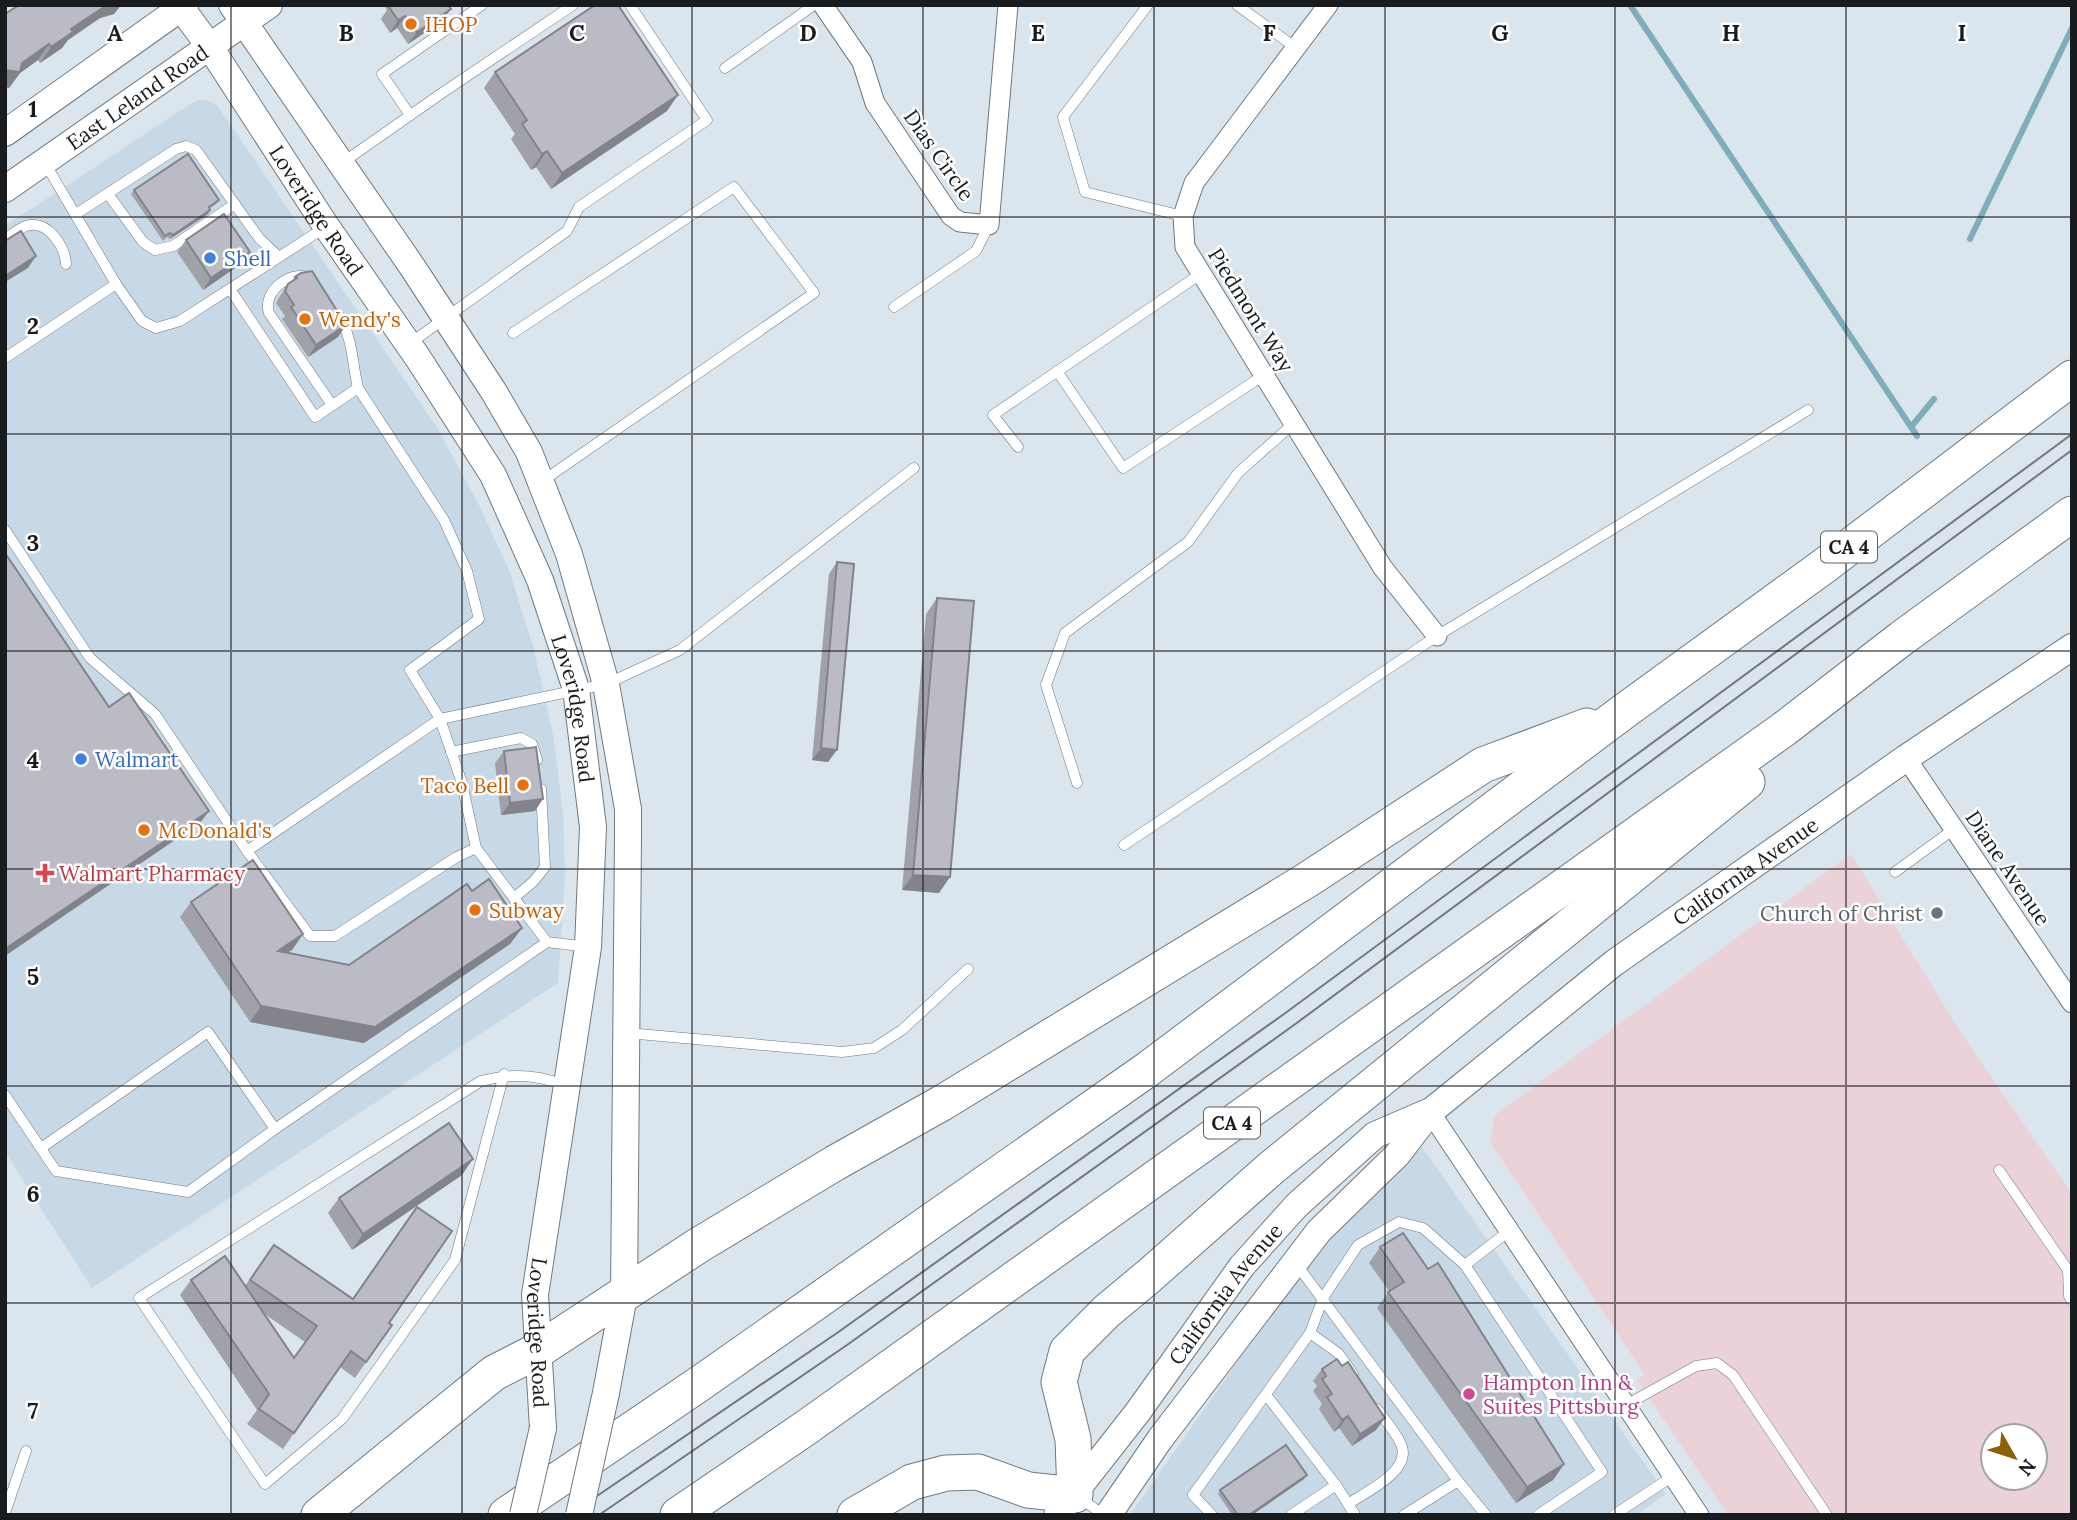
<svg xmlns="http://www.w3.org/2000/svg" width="2077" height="1520" font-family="Lora,serif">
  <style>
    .built { fill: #c7d9e6 }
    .education { fill: #ebd2d9; fill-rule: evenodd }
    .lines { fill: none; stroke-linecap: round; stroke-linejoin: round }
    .stream { stroke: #7dafba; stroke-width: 6 }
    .service-casing { stroke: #707980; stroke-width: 11 }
    .minor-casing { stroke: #707980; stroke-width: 21 }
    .secondary-casing { stroke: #707980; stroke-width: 28 }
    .motorway-casing { stroke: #707980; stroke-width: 37 }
    .service { stroke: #fff; stroke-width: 10 }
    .minor { stroke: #fff; stroke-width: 19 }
    .secondary { stroke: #fff; stroke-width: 26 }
    .motorway { stroke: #fff; stroke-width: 35 }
    .tram { stroke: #72787d; stroke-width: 2 }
    .secondary-bridge-casing { stroke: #707980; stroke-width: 28; stroke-linecap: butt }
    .secondary-bridge { stroke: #fff; stroke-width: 26 }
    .wall { fill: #a1a1aa; fill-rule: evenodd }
    .shaded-wall { fill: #83838b }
    .building { fill: #bbbbc6; stroke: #83838b; stroke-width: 2 }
    .grid { fill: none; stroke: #191c1f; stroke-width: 2; stroke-opacity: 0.55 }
    .food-dot { fill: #e8710a; stroke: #fff; stroke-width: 2.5 }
    .shop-dot { fill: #3f7fe0; stroke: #fff; stroke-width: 2.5 }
    .health-dot { fill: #e0444e; stroke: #fff; stroke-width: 2.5 }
    .worship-dot { fill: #6b7280; stroke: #fff; stroke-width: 2.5 }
    .hotel-dot { fill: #d1479c; stroke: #fff; stroke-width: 2.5 }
    .labels { text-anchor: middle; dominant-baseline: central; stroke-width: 5; stroke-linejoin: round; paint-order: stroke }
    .shield { fill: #fff; stroke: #5e6062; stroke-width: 2 }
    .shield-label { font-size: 19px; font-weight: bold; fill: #191c1f }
    .food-label { font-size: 21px; fill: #c56008; stroke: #fff; text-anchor: start }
    .street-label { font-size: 21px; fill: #191c1f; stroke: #fff }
    .shop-label { font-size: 21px; fill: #366cbe; stroke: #fff; text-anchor: start }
    .health-label { font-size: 21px; fill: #be3a42; stroke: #fff; text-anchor: start }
    .worship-label { font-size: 21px; fill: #5b616d; stroke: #fff; text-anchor: end }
    .hotel-label { font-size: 21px; fill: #b23c85; stroke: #fff; text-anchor: start }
    .grid-label { font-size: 23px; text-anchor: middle; font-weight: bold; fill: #191c1f; stroke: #fff; stroke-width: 5; stroke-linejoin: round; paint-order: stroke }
  </style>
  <rect width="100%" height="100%" fill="#dae5ed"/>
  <!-- built -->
  <g class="built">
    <path d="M204 99 217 105 436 426 477 501 509 570 533 646 554 739 563 816 565 874 558 983 92 1288 5 1152V225L33 208 195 101Z"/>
    <path d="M1422 1147 1666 1494 1636 1515H1130L1326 1235Z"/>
  </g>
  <!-- education -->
  <path class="education" d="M1851 854 1961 1033 2072 1194V1515H1728L1637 1380 1645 1375 1490 1142 1494 1116ZM1993 1436H2035V1478H1993Z"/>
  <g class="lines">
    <!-- stream -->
    <g class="stream">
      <path d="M1630 5 1917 436"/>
      <path d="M1970 239 2072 28"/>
      <path d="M1911 427 1934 399"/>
    </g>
    <defs>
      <g id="service">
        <path d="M1148 5 1063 117 1085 192 1183 216"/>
        <path d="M1237 5 1296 48"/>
        <path d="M725 68 814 5"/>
        <path d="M410 115 382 74 482 5"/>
        <path d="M45 163 116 284 142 321 156 328 180 321 324 228"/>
        <path d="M342 163 442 93 573 5"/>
        <path d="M108 194 143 242 155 250 173 246 235 204"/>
        <path d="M76 214 176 149 186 146 196 150 259 238 279 257"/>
        <path d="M5 239C13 234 21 226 30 225 49 222 65 247 66 264"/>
        <path d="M308 277C289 271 262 292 269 313L332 405"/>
        <path d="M230 289 315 417 358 388 444 520 467 571 479 619 410 670 440 719 462 783 476 848"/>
        <path d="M894 307 976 251 989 225"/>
        <path d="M339 316C353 338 352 363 358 388"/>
        <path d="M513 333 734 187 814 293 541 482"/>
        <path d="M409 344 567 231 579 207 707 120 630 5"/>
        <path d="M5 358 116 284"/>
        <path d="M1057 371 1123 468 1264 375"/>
        <path d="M1018 447 993 415 1202 273"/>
        <path d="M5 530 90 658 155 714 247 851 310 936H335L455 858 476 848 547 942 588 947"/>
        <path d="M451 752 521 738 532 744 537 760"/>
        <path d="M1077 783 1046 685 1065 633 1188 542 1238 473 1294 423"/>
        <path d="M1124 845 1437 636 1808 410"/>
        <path d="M247 851 440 719 606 684 680 650 914 468"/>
        <path d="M1895 872 1954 829"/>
        <path d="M515 897 533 882 545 867 541 789"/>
        <path d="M627 1033 842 1052 874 1048 902 1030 968 969"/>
        <path d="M504 1074 455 1260 342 1419 265 1484 139 1298 481 1081C510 1073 536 1074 564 1085"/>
        <path d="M5 1095 56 1171 188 1192 275 1129 547 942"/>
        <path d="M41 1148 208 1032 275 1129"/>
        <path d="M1999 1170 2068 1270 2069 1296 2072 1301"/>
        <path d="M1297 1265 1458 1481 1486 1515"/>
        <path d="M1465 1265 1509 1231"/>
        <path d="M1310 1333 1338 1353 1353 1374"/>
        <path d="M1267 1396 1336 1485 1355 1515"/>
        <path d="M1626 1405 1696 1366 1717 1363 1733 1375 1827 1515"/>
        <path d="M1078 1497 1104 1515"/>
        <path d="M1348 1504C1367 1491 1415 1470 1400 1442 1394 1430 1385 1420 1377 1409"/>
        <path d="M5 1513 26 1451"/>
        <path d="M1212 1515 1193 1495 1310 1333 1323 1298 1358 1245 1399 1222 1423 1228 1465 1265 1602 1472 1538 1515"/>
        <path d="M1291 1515 1336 1485"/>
        <path d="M1404 1515 1458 1481"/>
        <path d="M1614 1515 1673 1476"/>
      </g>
      <g id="minor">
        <path d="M823 5 862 62 875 103 951 216 960 222 989 225 1008 5"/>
        <path d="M1328 5 1194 183 1183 216 1185 247 1383 568 1437 636"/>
        <path d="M1906 758 2072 1003"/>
        <path d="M1430 1112 1699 1515"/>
      </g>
      <g id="secondary">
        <path id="s1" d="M179 5 210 47 326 226 418 358 493 475 540 580 576 689 593 827 588 947 535 1295 543 1428"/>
        <path d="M232 5 413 268 494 392 529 452 569 554 606 684 628 809V836L624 1296 606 1393"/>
        <path d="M5 133 185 5"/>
        <path id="s2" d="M5 189 269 5"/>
        <path id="s3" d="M1057 1515 1137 1413 1242 1266 1297 1205 1375 1135 1428 1112"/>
        <path id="s4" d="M1108 1515 1160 1439 1319 1231 1397 1155 1430 1112 1614 963 1906 758 2072 647"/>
      </g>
      <g id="motorway">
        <path d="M319 1515 494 1373 537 1351 699 1245 835 1163 942 1103 1307 880 1483 765 1587 726"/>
        <path d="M506 1515 702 1382 1148 1069 1623 712 1824 566 2072 378"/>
        <path d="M678 1515 807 1427 1784 729 1902 638 2072 514"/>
        <path d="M855 1515 912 1482 946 1473 978 1472 1028 1490 1075 1495 1073 1439 1059 1382 1067 1351 1107 1311 1149 1276 1270 1169 1747 782"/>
      </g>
    </defs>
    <!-- service casing -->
    <use href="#service" class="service-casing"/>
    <!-- minor casing -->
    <use href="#minor" class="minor-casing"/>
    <!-- secondary casing -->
    <use href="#secondary" class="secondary-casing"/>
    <!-- motorway casing -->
    <use href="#motorway" class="motorway-casing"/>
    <!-- service -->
    <use href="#service" class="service"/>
    <!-- minor -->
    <use href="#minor" class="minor"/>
    <!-- secondary -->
    <use href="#secondary" class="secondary"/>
    <!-- motorway -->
    <use href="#motorway" class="motorway"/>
    <!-- tram -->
    <g class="tram">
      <path d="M569 1515 837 1333 1284 1014 2072 434"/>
      <path d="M599 1515 847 1345 1294 1025 2072 450"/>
    </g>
    <defs>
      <g id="secondary-bridge">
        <path d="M523 1515 543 1428"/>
        <path d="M579 1515 606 1393"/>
      </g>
    </defs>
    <!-- secondary-bridge casing -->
    <use href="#secondary-bridge" class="secondary-bridge-casing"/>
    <!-- secondary-bridge -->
    <use href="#secondary-bridge" class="secondary-bridge"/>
  </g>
  <!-- wall -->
  <g class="wall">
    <path d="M19 5H121L114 14 100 18 68 40 62 48 40 63 38 60 20 73 9 88Z"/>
    <path d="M384 5H451L449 7 442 21 408 44 397 28 390 33 381 19 387 10Z"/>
    <path d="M495 72 667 111 551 189 536 167 531 170 511 139 515 134 484 88Z"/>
    <path d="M134 190 219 200 216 204 210 208 208 214 170 239 167 237 163 241 131 194Z"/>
    <path d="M186 240 241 264 203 290 177 252Z"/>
    <path d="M295 277 346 325 338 337 308 357 282 319 285 316 276 303 280 296 288 284 292 281Z"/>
    <path d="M837 562 828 762 812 760 829 574Z"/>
    <path d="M937 598 939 893 902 890 926 614Z"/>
    <path d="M504 751 535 811 501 815 495 763Z"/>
    <path d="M472 891 522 928 510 944 364 1043 250 1022 180 917 191 902 303 934 292 950 288 952 349 965Z"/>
    <path d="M462 1175 352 1250 328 1213 339 1198Z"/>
    <path d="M274 1245 389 1323 366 1362 355 1378 340 1367 283 1449 247 1424 257 1410 180 1295 191 1280 245 1286ZM263 1313 305 1342 294 1358Z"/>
    <path d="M1380 1247 1564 1464 1553 1480 1516 1503 1377 1308 1389 1291 1369 1263Z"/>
    <path d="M1322 1369 1376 1430 1352 1446 1339 1428 1334 1432 1319 1409 1322 1404 1313 1391 1317 1386 1313 1381Z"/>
    <path d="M1304 1479 1252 1515H1232L1218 1494 1220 1490Z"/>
  </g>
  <!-- shaded-wall -->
  <g class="shaded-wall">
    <path d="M107 5H121L114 14 100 18 68 40 62 48 40 63 51 47 71 29Z"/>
    <path d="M451 9 442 21 408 44 417 32Z"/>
    <path d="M405 16 397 28 390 33 398 20Z"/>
    <path d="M49 44 38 60 20 73 9 88 5 87V70L22 63Z"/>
    <path d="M678 95 667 111 551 189 562 173Z"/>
    <path d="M547 151 536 167 531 170 542 154Z"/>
    <path d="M210 210 208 214 170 239 173 235Z"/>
    <path d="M250 252 241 264 203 290 211 278Z"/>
    <path d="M36 256 28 268 5 282V276Z"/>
    <path d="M346 325 338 337 308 357 316 345Z"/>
    <path d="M821 748 837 750 828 762 812 760Z"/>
    <path d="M543 799 535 811 501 815 510 803Z"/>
    <path d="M209 811 200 823 5 956V949Z"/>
    <path d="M913 875 950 877 939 893 902 890Z"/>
    <path d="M522 928 510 944 364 1043 250 1022 261 1006Z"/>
    <path d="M303 934 292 950 267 966 278 951Z"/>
    <path d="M473 1159 462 1175 352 1250 363 1234Z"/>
    <path d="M1348 1416 1339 1428 1334 1432 1342 1420Z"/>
    <path d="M1385 1418 1376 1430 1352 1446 1360 1434Z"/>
    <path d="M1564 1464 1553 1480 1516 1503 1527 1487Z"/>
    <path d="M1307 1475 1304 1479 1252 1515H1249Z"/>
  </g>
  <!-- building -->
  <g class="building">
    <path d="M19 5H107L71 29 73 32 51 47 49 44 22 63 20 72 5 70V14Z"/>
    <path d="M391 5H448L451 9 417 32 405 16 398 20 389 7Z"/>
    <path d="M595 5H618L678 95 562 173 547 151 542 154 522 124 527 120 495 72Z"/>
    <path d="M188 154 219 200 209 207 210 210 173 235 170 233 165 236 134 190Z"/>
    <path d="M224 214 250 252 211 278 186 240Z"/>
    <path d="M21 231 36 256 5 276V241Z"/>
    <path d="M312 271 346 325 316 345 291 307 294 305 285 291 288 284 297 278 295 277 301 273Z"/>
    <path d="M5 553 109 707 129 693 209 811 5 949Z"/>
    <path d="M837 562 854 564 837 750 821 748Z"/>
    <path d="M937 598 974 601 950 877 913 875Z"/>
    <path d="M536 747 543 799 510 803 504 751Z"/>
    <path d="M253 860 303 934 278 951 349 965 467 884 472 891 489 879 522 928 375 1027 261 1006 191 902Z"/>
    <path d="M449 1123 473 1159 363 1234 339 1198Z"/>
    <path d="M417 1207 452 1231 389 1323 392 1325 366 1362 351 1351 294 1433 259 1409 269 1394 191 1280 225 1256 294 1358 317 1326 250 1280 274 1245 353 1299Z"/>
    <path d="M1403 1233 1428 1269 1438 1263 1564 1464 1527 1487 1388 1292 1404 1282 1380 1247Z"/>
    <path d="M1337 1359 1342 1366 1348 1362 1385 1418 1360 1434 1348 1416 1342 1420 1327 1397 1332 1394 1322 1379 1326 1376 1322 1369Z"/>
    <path d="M1286 1445 1307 1475 1249 1515H1238L1220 1490Z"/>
  </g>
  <!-- grid -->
  <path class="grid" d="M231 5V1515M462 5V1515M692 5V1515M923 5V1515M1154 5V1515M1385 5V1515M1615 5V1515M1846 5V1515M5 217H2072M5 434H2072M5 651H2072M5 869H2072M5 1086H2072M5 1303H2072"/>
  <!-- markers -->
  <g class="food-dot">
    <circle cx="411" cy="24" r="7"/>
    <circle cx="305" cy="319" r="7"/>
    <circle cx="523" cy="785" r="7"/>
    <circle cx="144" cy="830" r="7"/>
    <circle cx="475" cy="910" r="7"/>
  </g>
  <g class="shop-dot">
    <circle cx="210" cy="258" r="7"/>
    <circle cx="81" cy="759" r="7"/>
  </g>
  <path class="health-dot" d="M41.5 862.5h7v7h7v7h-7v7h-7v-7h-7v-7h7z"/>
  <circle class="worship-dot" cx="1937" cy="913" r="7"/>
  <circle class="hotel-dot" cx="1469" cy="1394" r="7"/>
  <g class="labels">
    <!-- shield labels -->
    <g class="shield">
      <rect x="1821" y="531.5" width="56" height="31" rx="5"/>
      <rect x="1204" y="1107.5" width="56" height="31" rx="5"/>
    </g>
    <g class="shield-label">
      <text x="1849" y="547">CA 4</text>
      <text x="1232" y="1123">CA 4</text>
    </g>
    <!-- food labels -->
    <g class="food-label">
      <text x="425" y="24">IHOP</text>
      <text x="319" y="319">Wendy's</text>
      <text x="509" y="785" text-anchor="end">Taco Bell</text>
      <text x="158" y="830">McDonald's</text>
      <text x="489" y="910">Subway</text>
    </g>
    <!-- street labels -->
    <g class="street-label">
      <text stroke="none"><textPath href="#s2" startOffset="161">East Leland Road</textPath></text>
      <text transform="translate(939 155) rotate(55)">Dias Circle</text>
      <text stroke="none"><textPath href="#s1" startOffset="247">Loveridge Road</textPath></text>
      <text transform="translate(1251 310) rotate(58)">Piedmont Way</text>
      <text stroke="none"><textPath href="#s1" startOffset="814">Loveridge Road</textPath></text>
      <text transform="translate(2008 868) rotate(56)">Diane Avenue</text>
      <text stroke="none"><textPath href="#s4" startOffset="914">California Avenue</textPath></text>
      <text stroke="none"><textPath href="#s3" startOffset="278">California Avenue</textPath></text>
      <text stroke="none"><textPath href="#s1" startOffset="1444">Loveridge Road</textPath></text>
    </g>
    <!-- shop labels -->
    <g class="shop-label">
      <text x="224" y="258">Shell</text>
      <text x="95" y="759">Walmart</text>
    </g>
    <!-- health labels -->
    <g class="health-label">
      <text x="59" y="873">Walmart Pharmacy</text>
    </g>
    <!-- worship labels -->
    <g class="worship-label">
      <text x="1923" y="913">Church of Christ</text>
    </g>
    <!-- hotel labels -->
    <g class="hotel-label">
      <text x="1483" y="1382">Hampton Inn &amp;<tspan x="1483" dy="24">Suites Pittsburg</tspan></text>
    </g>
  </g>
  <g class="grid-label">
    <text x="115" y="41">A</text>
    <text x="346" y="41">B</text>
    <text x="577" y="41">C</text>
    <text x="808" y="41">D</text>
    <text x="1038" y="41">E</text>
    <text x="1269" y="41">F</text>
    <text x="1500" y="41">G</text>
    <text x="1731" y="41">H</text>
    <text x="1962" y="41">I</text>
    <text x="33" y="117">1</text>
    <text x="33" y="334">2</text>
    <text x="33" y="551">3</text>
    <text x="33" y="768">4</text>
    <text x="33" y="985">5</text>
    <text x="33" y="1202">6</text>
    <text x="33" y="1419">7</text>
  </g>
  <!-- border -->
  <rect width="2077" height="1520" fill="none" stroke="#191c1f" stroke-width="14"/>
  <!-- north arrow -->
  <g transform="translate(2014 1457) rotate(129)"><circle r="33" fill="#ffffff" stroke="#a3a4a5" stroke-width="2"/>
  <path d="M0-5L12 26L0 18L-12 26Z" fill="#8c6004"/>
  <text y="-10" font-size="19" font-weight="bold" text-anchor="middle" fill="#191c1f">N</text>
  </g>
</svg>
